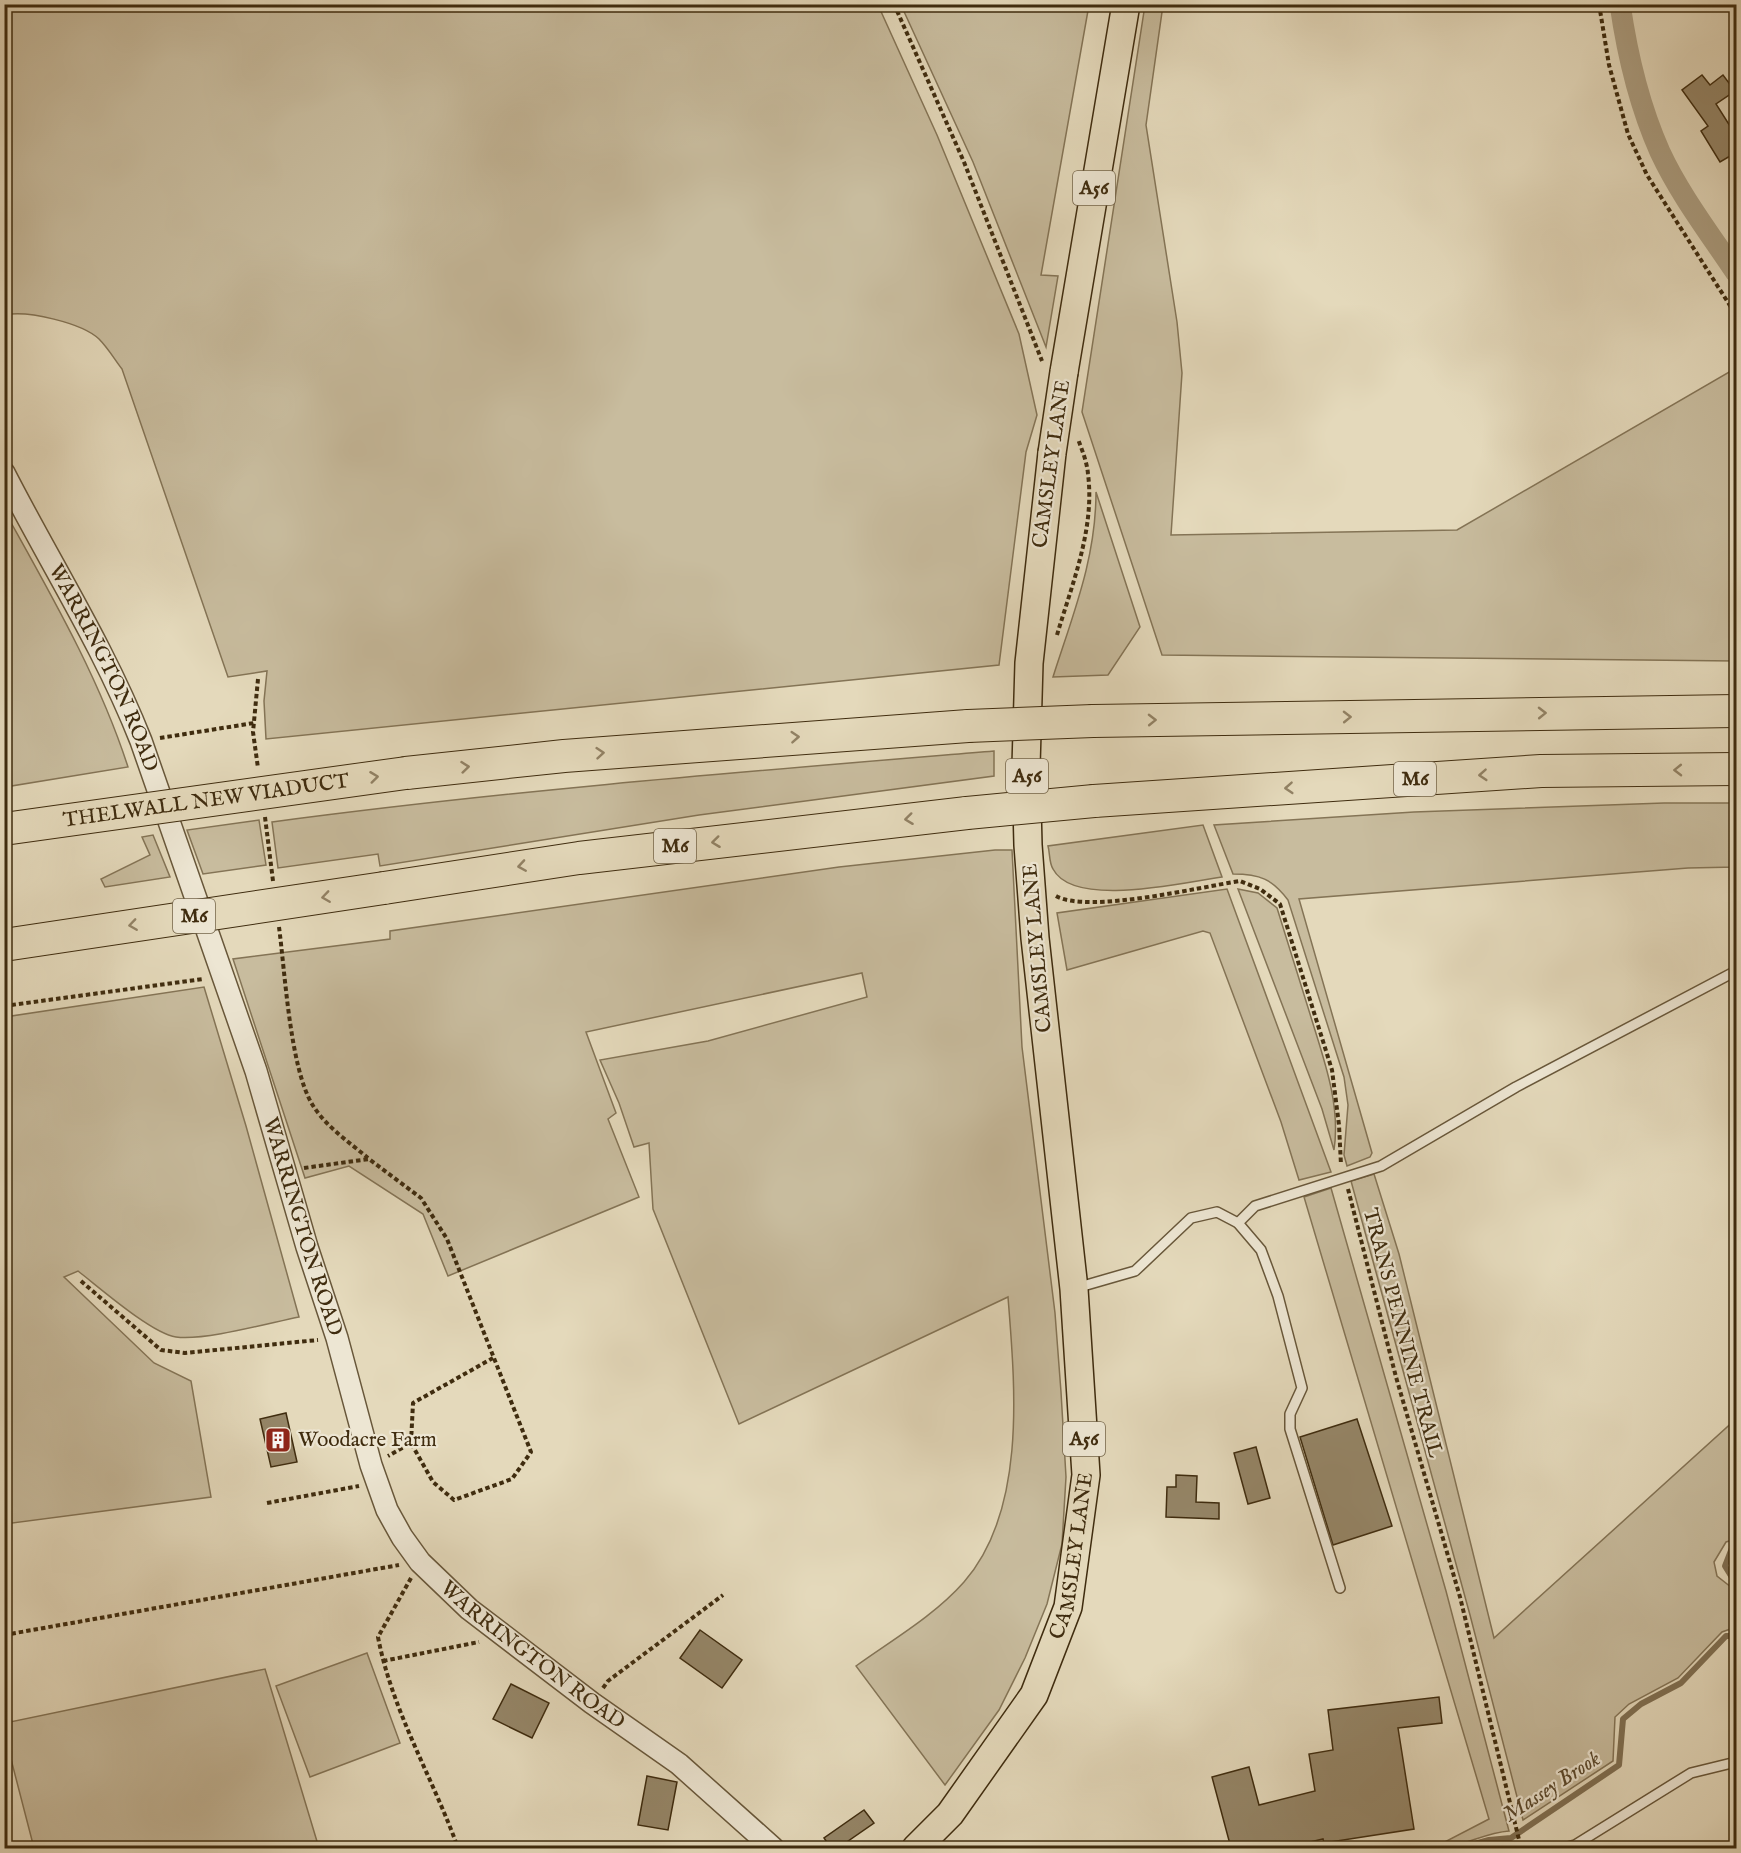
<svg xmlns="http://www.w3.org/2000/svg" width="1741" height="1853" font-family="'IM FELL English',serif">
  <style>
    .green { fill: #c8bc9e; stroke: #847456; stroke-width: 1.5 }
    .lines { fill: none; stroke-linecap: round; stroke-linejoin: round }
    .stream { stroke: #807053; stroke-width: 6 }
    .canal { stroke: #ac9e81; stroke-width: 21 }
    .building { fill: #958668; stroke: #3f2c0f; stroke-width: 1.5 }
    .service-casing { stroke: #68573a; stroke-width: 12 }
    .tertiary-casing { stroke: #68573a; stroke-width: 24 }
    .primary-casing { stroke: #3f2c0f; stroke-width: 30 }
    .motorway-casing { stroke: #3f2c0f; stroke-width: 34 }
    .path { stroke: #3f2c0f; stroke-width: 4; stroke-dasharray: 4.5 3; stroke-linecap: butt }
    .service { stroke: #ede6d3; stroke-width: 9 }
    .tertiary { stroke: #ede6d3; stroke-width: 21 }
    .primary { stroke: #e4d9bb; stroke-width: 27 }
    .motorway { stroke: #e4d9bb; stroke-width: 32 }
    .primary-bridge-casing { stroke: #3f2c0f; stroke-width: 30; stroke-linecap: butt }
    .motorway-bridge-casing { stroke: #3f2c0f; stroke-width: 34; stroke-linecap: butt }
    .primary-bridge { stroke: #e4d9bb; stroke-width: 27 }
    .motorway-bridge { stroke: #e4d9bb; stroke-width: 32 }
    .oneway { stroke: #928265 }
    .labels { text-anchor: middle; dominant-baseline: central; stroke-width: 4.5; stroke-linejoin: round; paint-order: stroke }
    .shield { fill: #ede6d3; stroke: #73644a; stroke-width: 1.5 }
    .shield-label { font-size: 20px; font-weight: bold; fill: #3f2c0f }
    .street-label { font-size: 21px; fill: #3f2c0f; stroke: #ede6d3 }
    .poi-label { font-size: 21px; fill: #3f2c0f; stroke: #ede6d3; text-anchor: start }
    .water-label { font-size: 22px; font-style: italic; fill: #5a482c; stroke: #ede6d3 }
  </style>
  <rect width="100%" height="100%" fill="#e4d9bb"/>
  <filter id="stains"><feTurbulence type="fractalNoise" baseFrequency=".00333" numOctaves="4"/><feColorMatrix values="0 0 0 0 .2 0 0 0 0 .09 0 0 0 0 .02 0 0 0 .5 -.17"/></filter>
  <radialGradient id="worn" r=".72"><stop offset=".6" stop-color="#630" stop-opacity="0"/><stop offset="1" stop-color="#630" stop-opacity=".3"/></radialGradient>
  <!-- green -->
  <g class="green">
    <path d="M4 5H878L937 135 1019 334 1037 415 1026 452 999 665 266 739 264 701 267 671 228 677 122 369C115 360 108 348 99 339 82 323 27 310 5 315Z"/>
    <path d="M901 5H1089L1041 275 1058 276 1046 347 973 162Z"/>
    <path d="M1145 5H1163L1146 125 1177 322 1182 373 1171 535 1457 530 1736 368V661L1162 655 1082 412Z"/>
    <path d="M1096 492 1140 627 1108 675 1053 677C1073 614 1096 559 1096 492Z"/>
    <path d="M4 510C50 593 99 677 128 767L5 787Z"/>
    <path d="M994 751V776L699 815 380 866 378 854 278 868 272 822C512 790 753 771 994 751Z"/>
    <path d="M1664 803H1736V867L1688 868 1299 899 1372 1153 1370 1157 1347 1166 1344 1155 1348 1105 1344 1077 1288 900C1272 879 1260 874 1233 874L1214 825 1414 812Z"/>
    <path d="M259 820 266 865 203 874 187 830Z"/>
    <path d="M1203 825 1222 877C1185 882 1074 909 1053 869 1049 863 1050 853 1048 846Z"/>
    <path d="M153 835 170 877 105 887 101 879 150 855 142 837Z"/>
    <path d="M995 850H1012L1022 1047 1055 1313 1061 1392 1066 1477 1062 1544 1047 1604 1025 1658 999 1710 945 1785 856 1666C892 1640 934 1616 964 1582 1027 1510 1015 1386 1008 1297L739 1424 653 1209 649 1143 634 1147 619 1103 600 1060 708 1041 867 997 862 973 586 1032 616 1113 608 1119 639 1197 448 1276 423 1214 349 1166 305 1178 233 959 390 939V931L839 867Z"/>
    <path d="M1227 889 1331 1172 1299 1180 1281 1122 1210 933 1203 931 1067 970 1057 913Z"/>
    <path d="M1238 889 1258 893 1277 908C1288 943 1299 979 1310 1014 1323 1057 1341 1104 1334 1150L1322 1109Z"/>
    <path d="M204 987 246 1126 299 1317C269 1323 204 1341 176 1337 151 1333 100 1288 78 1271L64 1277 154 1363 191 1381 211 1497 5 1524V1017Z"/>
    <path d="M1374 1174 1399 1254 1494 1638 1736 1419V1539L1726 1542 1714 1562 1717 1576 1736 1591V1627L1722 1632 1678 1678 1629 1704 1615 1717 1613 1761 1523 1820 1470 1615 1351 1181Z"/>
    <path d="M1331 1188 1446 1591 1509 1831C1482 1833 1460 1849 1433 1848L1489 1819 1304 1197Z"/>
    <path d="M367 1653 400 1743 310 1777 276 1686Z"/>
    <path d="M265 1669 319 1848H34L5 1736V1723Z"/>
  </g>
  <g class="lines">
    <!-- stream -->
    <g class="stream">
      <path d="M1736 1547 1732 1548 1725 1566 1736 1584"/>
      <path d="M1460 1848 1489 1840 1511 1838 1619 1765 1623 1719 1641 1704 1681 1683 1726 1636H1736"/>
    </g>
    <!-- canal -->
    <path class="canal" d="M1620 4C1627 53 1640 107 1660 152 1680 195 1710 234 1736 273"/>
  </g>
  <!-- building -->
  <g class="building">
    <path d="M1702 75 1710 85 1723 75 1735 91 1716 104 1737 137V152L1720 162 1701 131 1708 126 1682 90Z"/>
    <path d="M286 1413 297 1462 271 1467 260 1419Z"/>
    <path d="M1357 1419 1392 1526 1333 1545 1300 1437Z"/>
    <path d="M1256 1447 1270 1498 1248 1504 1234 1453Z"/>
    <path d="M1176 1475 1197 1476 1196 1502 1219 1503V1519L1166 1517 1167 1487H1176Z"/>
    <path d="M700 1630 742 1660 722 1688 680 1658Z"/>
    <path d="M511 1684 549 1703 532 1738 493 1719Z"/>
    <path d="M1439 1697 1442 1723 1398 1728 1414 1829 1324 1843 1323 1839 1285 1848H1231L1212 1777 1249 1767 1259 1805 1315 1791 1309 1754 1333 1750 1328 1710Z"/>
    <path d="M647 1776 677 1782 668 1830 638 1825Z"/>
    <path d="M864 1810 874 1823 838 1848H831L824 1838Z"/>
  </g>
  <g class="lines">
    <defs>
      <g id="service">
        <path d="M1238 1223 1255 1206 1381 1166 1516 1087 1736 971"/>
        <path d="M1076 1288 1135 1271 1191 1218 1217 1212 1238 1223 1261 1250 1278 1296 1302 1388 1290 1414V1429L1340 1588"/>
        <path d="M1564 1848 1575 1845 1691 1773 1736 1762"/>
      </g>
      <g id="tertiary">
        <path id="s1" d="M4 473C50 563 104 647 141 741L256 1071 307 1247 337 1338 371 1465 387 1510 402 1537 420 1562 469 1609 592 1703 679 1764 773 1848"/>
      </g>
      <g id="primary">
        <path d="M1064 372 1126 4"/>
        <path id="s2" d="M916 1848 950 1814 1034 1695 1068 1607 1086 1475 1074 1289 1035 938 1028 845 1026 766 1029 663 1052 453"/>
      </g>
      <g id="motorway">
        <path d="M1093 721 1736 711"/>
        <path d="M406 773 564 756 968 726"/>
        <path d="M1094 801 1541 771 1736 769"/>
        <path d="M384 888 579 858 967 813"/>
      </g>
    </defs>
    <!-- service casing -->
    <use href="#service" class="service-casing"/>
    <!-- tertiary casing -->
    <use href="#tertiary" class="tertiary-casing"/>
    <!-- primary casing -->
    <use href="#primary" class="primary-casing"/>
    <!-- motorway casing -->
    <use href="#motorway" class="motorway-casing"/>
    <!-- path -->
    <g class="path">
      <path d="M894 4 964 162 1042 361"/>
      <path d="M1599 4 1609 65 1628 134 1647 175 1736 315"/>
      <path d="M1057 635C1072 584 1095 529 1088 474 1087 462 1082 450 1078 439"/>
      <path d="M258 679 253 732 258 768"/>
      <path d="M160 738 254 723"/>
      <path d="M265 817 273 881"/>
      <path d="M1056 896C1088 914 1200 887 1240 881L1260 889 1280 904 1332 1070 1339 1125 1341 1165"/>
      <path d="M279 927C285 972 290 1067 312 1104 325 1126 349 1142 368 1158"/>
      <path d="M4 1006 203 979"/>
      <path d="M304 1168 369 1159 421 1198 447 1239 531 1452 512 1479 454 1500 433 1482 411 1443 388 1456"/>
      <path d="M1348 1189 1396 1377 1460 1597 1521 1848"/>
      <path d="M81 1281 161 1350 185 1353 318 1340"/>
      <path d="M411 1443 413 1403 493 1358"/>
      <path d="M267 1503 359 1486"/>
      <path d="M411 1578 378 1637C392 1711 433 1778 458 1848"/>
      <path d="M4 1635 399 1565"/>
      <path d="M383 1661 479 1642"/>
      <path d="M603 1688 608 1681 723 1595"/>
    </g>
    <!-- service -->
    <use href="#service" class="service"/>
    <!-- tertiary -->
    <use href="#tertiary" class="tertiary"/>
    <!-- primary -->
    <use href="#primary" class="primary"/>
    <!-- motorway -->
    <use href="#motorway" class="motorway"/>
    <defs>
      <path id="primary-bridge" d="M1052 453 1064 372"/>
      <g id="motorway-bridge">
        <path d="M968 726 1093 721"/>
        <path d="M967 813 1094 801"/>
        <path id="s3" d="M4 829 406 773"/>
        <path d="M4 945 384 888"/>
      </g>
    </defs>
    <!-- primary-bridge casing -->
    <use href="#primary-bridge" class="primary-bridge-casing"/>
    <!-- motorway-bridge casing -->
    <use href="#motorway-bridge" class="motorway-bridge-casing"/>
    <!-- primary-bridge -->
    <use href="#primary-bridge" class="primary-bridge"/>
    <!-- motorway-bridge -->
    <use href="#motorway-bridge" class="motorway-bridge"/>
  </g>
  <!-- one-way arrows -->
  <defs><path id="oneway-chevron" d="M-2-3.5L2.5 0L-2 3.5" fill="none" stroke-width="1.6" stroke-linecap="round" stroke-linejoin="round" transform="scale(1.5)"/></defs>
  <g class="oneway">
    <use href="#oneway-chevron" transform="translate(1542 713) rotate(-1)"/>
    <use href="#oneway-chevron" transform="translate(1347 717) rotate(-1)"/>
    <use href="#oneway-chevron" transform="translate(1152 720) rotate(-1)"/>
    <use href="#oneway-chevron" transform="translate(795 737) rotate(-4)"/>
    <use href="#oneway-chevron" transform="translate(600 753) rotate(-5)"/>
    <use href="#oneway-chevron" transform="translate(465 767) rotate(-6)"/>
    <use href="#oneway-chevron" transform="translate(1678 770) rotate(179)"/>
    <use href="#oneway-chevron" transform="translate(1483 775) rotate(176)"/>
    <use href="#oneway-chevron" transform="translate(374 777) rotate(-7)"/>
    <use href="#oneway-chevron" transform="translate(1289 788) rotate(176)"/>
    <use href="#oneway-chevron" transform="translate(909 819) rotate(173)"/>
    <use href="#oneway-chevron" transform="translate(716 842) rotate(173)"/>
    <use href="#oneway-chevron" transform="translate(522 866) rotate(171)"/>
    <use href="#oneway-chevron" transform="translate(326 897) rotate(172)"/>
    <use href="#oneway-chevron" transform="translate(133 925) rotate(172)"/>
  </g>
  <!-- icons -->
  <defs>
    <symbol id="building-square" viewBox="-11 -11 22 22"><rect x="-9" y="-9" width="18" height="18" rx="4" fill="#8f2418" stroke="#ede6d3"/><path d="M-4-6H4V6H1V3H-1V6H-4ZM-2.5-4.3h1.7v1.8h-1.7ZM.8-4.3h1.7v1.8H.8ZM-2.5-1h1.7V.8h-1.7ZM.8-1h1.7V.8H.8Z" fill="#fff"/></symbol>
  </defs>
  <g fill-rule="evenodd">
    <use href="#building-square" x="263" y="1425" width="30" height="30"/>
  </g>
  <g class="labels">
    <!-- shield labels -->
    <g class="shield">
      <rect x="1073" y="171" width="42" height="34" rx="4.5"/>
      <rect x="1006" y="759" width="42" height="34" rx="4.5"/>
      <rect x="1394" y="762" width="42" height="34" rx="4.5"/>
      <rect x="654" y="829" width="42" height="34" rx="4.5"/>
      <rect x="173" y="899" width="42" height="34" rx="4.5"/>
      <rect x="1063" y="1422" width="42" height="34" rx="4.5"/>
    </g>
    <g class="shield-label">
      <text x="1094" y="188">A56</text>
      <text x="1027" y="776">A56</text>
      <text x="1415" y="779">M6</text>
      <text x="675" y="846">M6</text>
      <text x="194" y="916">M6</text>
      <text x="1084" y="1439">A56</text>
    </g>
    <!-- street labels -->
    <g class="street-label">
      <text transform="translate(1052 464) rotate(-82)">CAMSLEY LANE</text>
      <text stroke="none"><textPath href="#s1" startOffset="219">WARRINGTON ROAD</textPath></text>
      <text stroke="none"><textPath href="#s3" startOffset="204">THELWALL NEW VIADUCT</textPath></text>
      <text transform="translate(1038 948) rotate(-95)">CAMSLEY LANE</text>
      <text stroke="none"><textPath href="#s1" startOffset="813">WARRINGTON ROAD</textPath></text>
      <text transform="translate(1402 1333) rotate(75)">TRANS PENNINE TRAIL</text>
      <text stroke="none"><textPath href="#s2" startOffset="339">CAMSLEY LANE</textPath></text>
      <text stroke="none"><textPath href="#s1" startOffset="1317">WARRINGTON ROAD</textPath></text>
    </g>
    <!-- poi labels -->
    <g class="poi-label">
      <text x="298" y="1440">Woodacre Farm</text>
    </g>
    <!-- water labels -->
    <g class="water-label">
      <text transform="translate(1552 1787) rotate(-33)">Massey Brook</text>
    </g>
  </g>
  <!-- margin -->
  <rect width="1741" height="1853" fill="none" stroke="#e4d9bb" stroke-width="24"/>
  <rect x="6" y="6" width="1729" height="1841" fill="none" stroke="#3f2c0f" stroke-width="3"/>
  <rect x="12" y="12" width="1717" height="1829" fill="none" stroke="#3f2c0f" stroke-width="1.5"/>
  <rect width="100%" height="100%" filter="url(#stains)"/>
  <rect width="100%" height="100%" fill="url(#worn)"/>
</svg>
